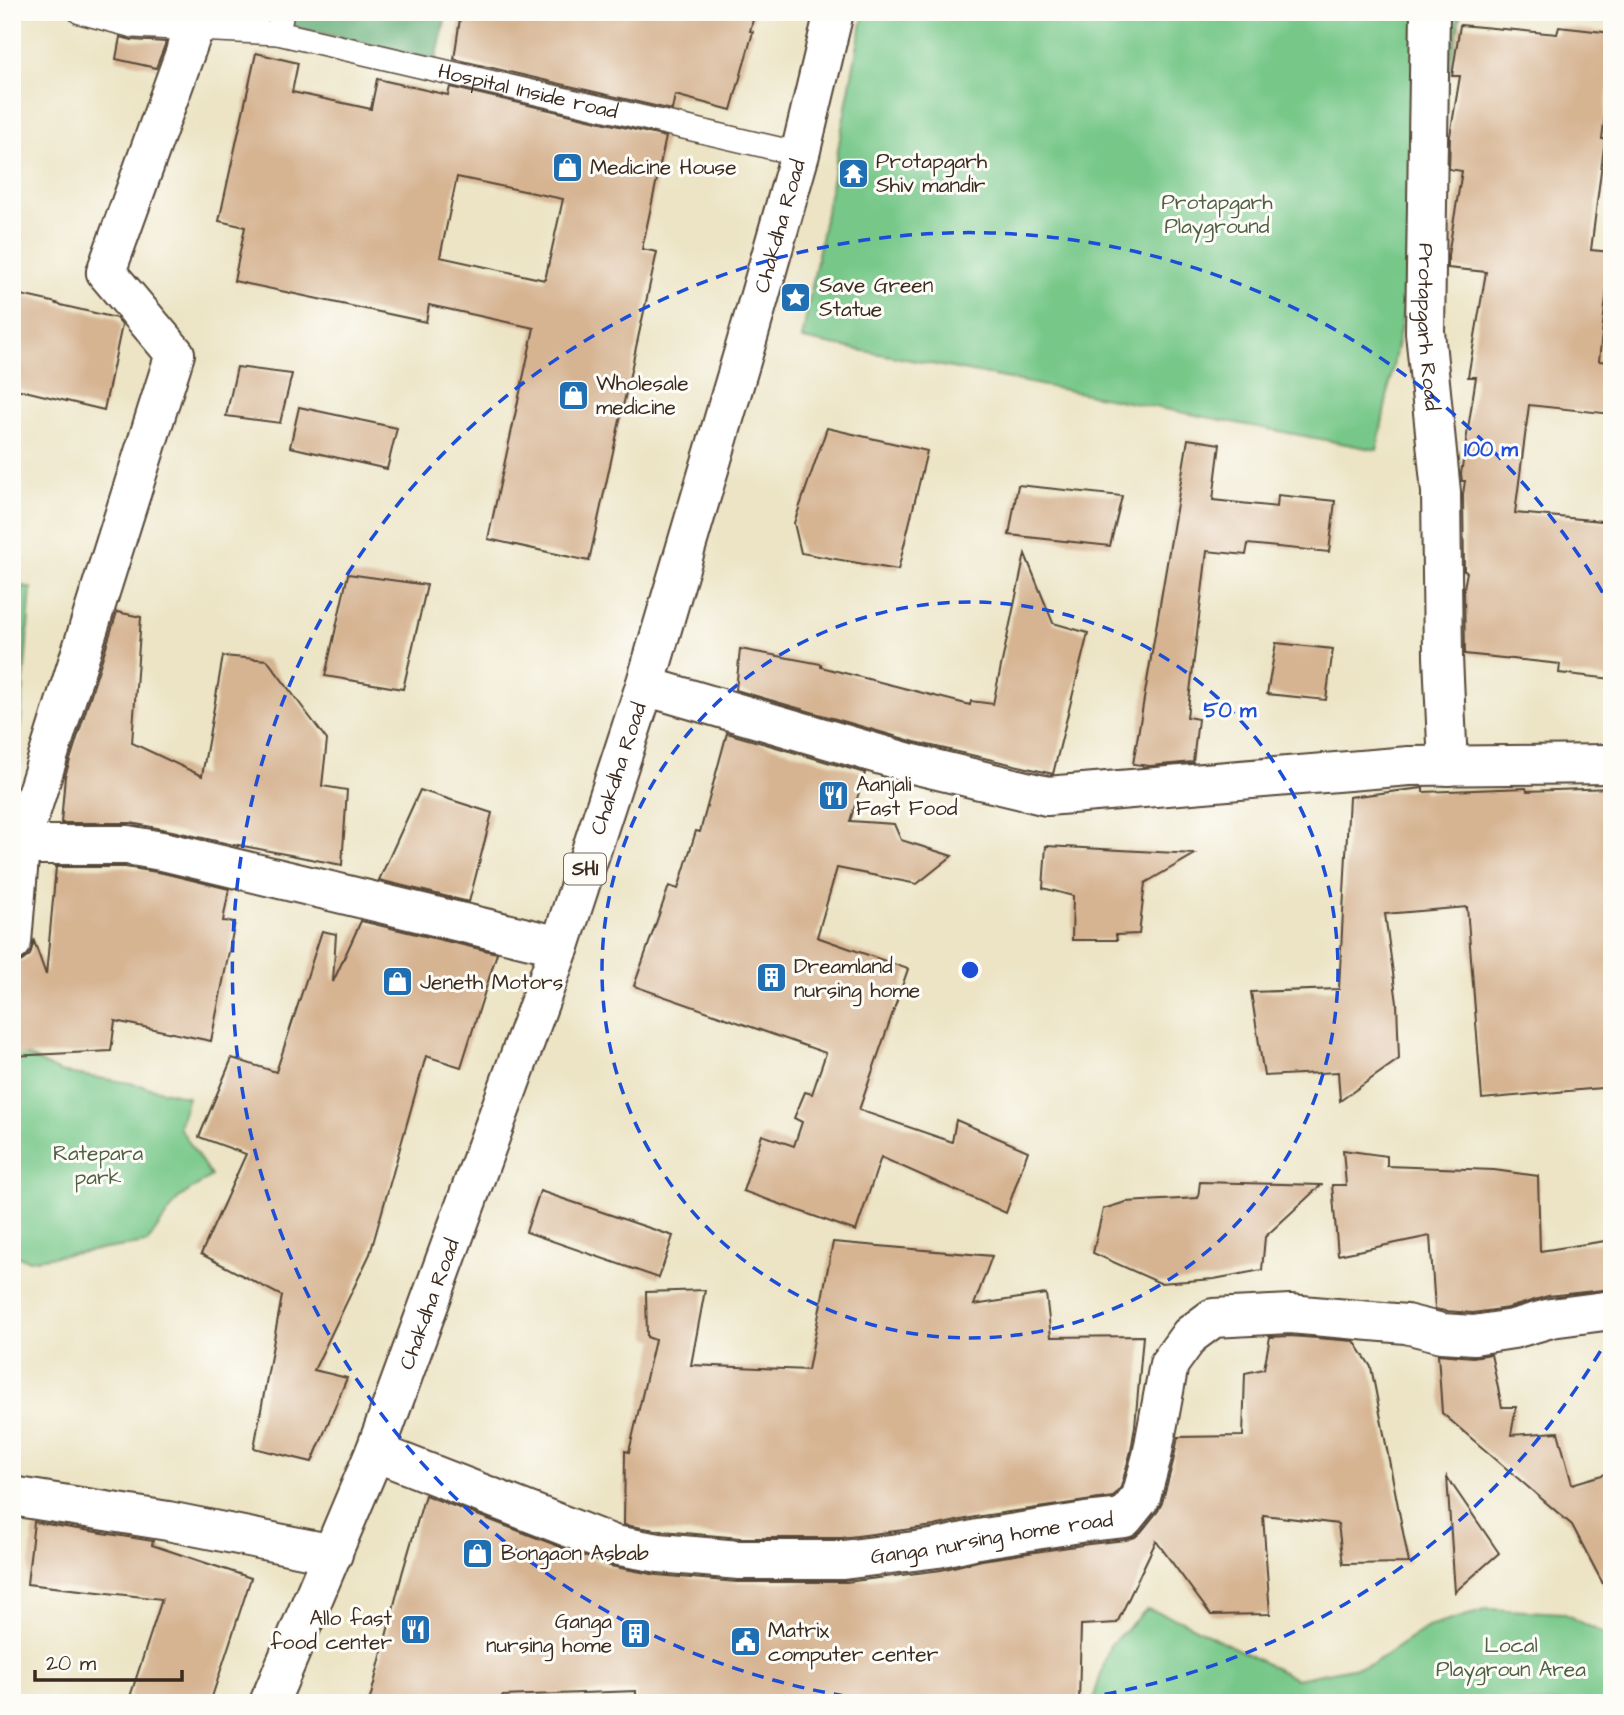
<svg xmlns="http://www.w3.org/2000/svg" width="1624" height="1715" font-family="'Architects Daughter',sans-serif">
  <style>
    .green { fill: #76c788; stroke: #587853; stroke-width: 2 }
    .forest { fill: #60ac74; stroke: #4e6b49; stroke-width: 2 }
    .building { fill: #d6b492; fill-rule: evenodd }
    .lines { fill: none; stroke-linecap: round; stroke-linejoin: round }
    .service-casing { stroke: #564637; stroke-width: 26 }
    .minor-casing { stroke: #564637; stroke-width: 42 }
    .primary-casing { stroke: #564637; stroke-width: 42 }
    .service { stroke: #fff; stroke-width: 23 }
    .minor { stroke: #fff; stroke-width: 38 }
    .primary { stroke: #fff; stroke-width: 38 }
    .ring { fill: none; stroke: #1d4ed8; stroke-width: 3.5; stroke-dasharray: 12 9 }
    .labels { text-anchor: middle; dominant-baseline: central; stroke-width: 6; stroke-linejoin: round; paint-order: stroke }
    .shield { fill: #fdfcf7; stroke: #75695f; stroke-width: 2 }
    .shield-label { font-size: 19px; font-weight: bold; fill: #3b2a1e }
    .street-label { font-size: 21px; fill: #3b2a1e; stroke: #fdfcf7 }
    .poi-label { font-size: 21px; fill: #3b2a1e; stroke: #fdfcf7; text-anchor: start }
    .park-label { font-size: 21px; fill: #506143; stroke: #fdfcf7 }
    .centre { fill: #1d4ed8; stroke: #fdfcf7; stroke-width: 3.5 }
    .ring-label { font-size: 21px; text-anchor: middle; font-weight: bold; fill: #1d4ed8; stroke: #fdfcf7; stroke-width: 6; stroke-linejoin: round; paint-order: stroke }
  </style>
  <rect width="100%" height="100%" fill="#fdfcf7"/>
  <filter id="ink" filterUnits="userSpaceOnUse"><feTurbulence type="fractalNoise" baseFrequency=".0143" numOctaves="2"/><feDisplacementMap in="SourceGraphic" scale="14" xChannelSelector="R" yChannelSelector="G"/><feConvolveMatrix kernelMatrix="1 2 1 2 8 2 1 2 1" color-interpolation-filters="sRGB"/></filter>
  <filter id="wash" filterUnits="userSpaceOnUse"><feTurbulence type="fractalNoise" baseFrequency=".00686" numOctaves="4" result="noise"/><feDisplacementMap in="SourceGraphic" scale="28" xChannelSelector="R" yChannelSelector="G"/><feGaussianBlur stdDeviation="1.57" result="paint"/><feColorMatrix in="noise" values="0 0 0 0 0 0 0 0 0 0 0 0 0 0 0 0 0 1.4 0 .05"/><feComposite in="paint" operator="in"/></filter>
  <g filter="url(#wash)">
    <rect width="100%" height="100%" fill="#ece4c5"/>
    <!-- green -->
    <g class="green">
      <path d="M864 12H1461L1377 450 802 339Z"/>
      <path d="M12 583 31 588 14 814 12 816Z"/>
      <path d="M12 1048 60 1072 130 1083 188 1097 179 1127 211 1176 179 1198 147 1243 29 1260 12 1255Z"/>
      <path d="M1147 1609 1178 1619 1296 1679 1372 1664 1428 1627 1488 1609 1563 1613 1606 1635 1612 1633V1703H1092L1110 1645Z"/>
    </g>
    <!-- forest -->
    <path class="forest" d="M233 12H447L436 60Z"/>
    <g id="blocks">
      <!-- building -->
      <g class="building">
        <path d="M461 12H755L750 31 753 32 731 110 675 95 672 110 454 59Z"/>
        <path d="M1460 25 1557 34 1559 27 1612 33V60L1602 139H1605L1591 250 1611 252 1599 361 1612 362V414L1529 405 1515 513 1612 522V679L1559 673 1560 664 1465 654 1464 588 1467 572 1464 571 1463 494 1465 481H1462L1461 474 1476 377H1468L1486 272 1448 268V255L1462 171 1449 169 1450 136 1460 76H1452Z"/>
        <path d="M120 37 132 40 166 42 156 68 116 59Z"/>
        <path d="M256 53 298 63 292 92 371 109 377 79 448 95 450 87 666 137 642 249 657 252 589 561 488 539 534 328 429 305 426 322 234 281 245 227 219 221ZM457 177 563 199 545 280 440 257Z"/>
        <path d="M12 293 57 303 56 304 116 318 122 325 104 410 12 388Z"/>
        <path d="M237 367 292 374 280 423 226 416Z"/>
        <path d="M299 407 397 428 387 469 290 447Z"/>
        <path d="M827 428 927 451 898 570 801 553 794 523Z"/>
        <path d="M1188 439 1220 444 1213 500 1277 507 1278 495 1335 501 1329 552 1248 544 1246 555 1207 551 1187 717 1198 719 1193 762 1150 766 1133 764Z"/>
        <path d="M1018 485 1122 496 1110 546 1009 535Z"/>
        <path d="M1025 554 1053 623 1088 633 1053 774 915 742 736 690 740 649 821 664V667L970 705 971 701 993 704Z"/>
        <path d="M348 574 427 585 403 689 325 676Z"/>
        <path d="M117 612 141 617 132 743 202 776 223 656 267 660 327 740 322 786 347 790 342 865 238 845V846L172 831 131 823H61L65 776Z"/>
        <path d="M1276 643 1333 649 1326 700 1267 694Z"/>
        <path d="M727 733 865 773 850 821 894 824 901 840 952 856 917 884 837 868 817 937 908 969 859 1110 952 1142 956 1120 1028 1151 1006 1213 881 1157 856 1231 743 1191 762 1135 794 1146 802 1122 794 1118 805 1092 812 1094 826 1053 634 986 669 886 678 889 696 831 700 832Z"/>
        <path d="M1423 788V792L1526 788 1527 791 1612 788V1087L1482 1099 1467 907 1385 914 1397 1003 1399 1059 1340 1101 1338 1072 1264 1076 1251 992 1339 989 1349 797Z"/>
        <path d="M420 790 492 813 469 902 379 880Z"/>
        <path d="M1046 846 1195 854 1145 883 1139 934 1116 935 1117 940H1072L1073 896 1043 888Z"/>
        <path d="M56 867H125L163 873 229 889 223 921 235 922 211 1041 115 1021 111 1051 12 1056V964L22 961 30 955 34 941 46 975Z"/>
        <path d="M361 921 497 953 461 1067 426 1056 370 1254 314 1370 347 1378 312 1462 254 1448 282 1296 201 1254 246 1154 199 1137 232 1058 276 1072 322 931 336 934 333 982Z"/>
        <path d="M1343 1150 1387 1156V1166L1494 1170 1538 1176 1540 1251 1612 1240V1289L1548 1296 1508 1308 1473 1313 1445 1311 1435 1309 1430 1236 1338 1255 1332 1185H1346Z"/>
        <path d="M1200 1182 1321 1185 1265 1237 1262 1270 1214 1279 1160 1283 1093 1253 1103 1209 1126 1202 1198 1198Z"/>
        <path d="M540 1191 673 1236 659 1278 526 1232Z"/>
        <path d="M833 1242 992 1256 974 1305 1046 1294 1051 1337 1143 1336 1135 1426 1131 1451 1121 1487 1113 1497 975 1517 934 1526 842 1538H740L662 1531 624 1525 625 1451 629 1452 655 1340 647 1337 646 1292 705 1290 691 1365 808 1370Z"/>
        <path d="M1290 1336 1354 1341 1371 1367 1409 1563 1343 1564 1338 1524 1263 1515 1270 1614 1211 1615 1156 1541 1117 1623 1081 1625 1079 1703H636V1691L502 1696 500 1703H369L402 1574 425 1495 610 1566 657 1575 737 1582H846L941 1570 982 1560 1089 1544 1126 1540 1135 1537 1141 1532 1158 1511 1162 1503 1173 1462 1178 1437 1243 1436 1245 1373 1264 1369 1270 1337Z"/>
        <path d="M1438 1354 1473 1357 1491 1354 1502 1407H1516L1511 1435 1558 1432 1572 1484 1612 1472V1601L1572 1525 1442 1413Z"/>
        <path d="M1447 1477 1499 1553 1455 1592Z"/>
        <path d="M34 1522 153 1541 152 1545 251 1578 210 1703H128L162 1599 27 1584Z"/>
      </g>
    </g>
  </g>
  <g filter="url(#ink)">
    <use href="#blocks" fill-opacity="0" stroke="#564637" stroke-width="2"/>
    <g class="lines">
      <defs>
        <g id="service">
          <path d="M80 12 133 26 278 33"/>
          <path id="s1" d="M282 12 278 33 800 154"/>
        </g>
        <g id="minor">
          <path id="s2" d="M1430 12 1425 332 1441 492 1443 657 1448 766"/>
          <path d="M645 686 909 763 1047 796 1409 766 1612 764"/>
          <path d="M12 845H127L167 852 560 946"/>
          <path d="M12 942 20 846 175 354 106 272 194 28"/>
          <path id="s3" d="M375 1452 614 1545 659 1553 739 1560H843L938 1548 978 1539 1086 1522 1124 1518 1141 1497 1152 1456 1169 1364 1190 1335 1213 1318 1290 1314 1406 1324 1442 1333 1474 1335 1513 1329 1551 1318 1612 1310"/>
        </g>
        <g id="primary">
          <path d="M12 1496 168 1521 333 1554"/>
          <path id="s4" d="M269 1703 375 1452 560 946 645 686 746 344 800 154 834 12"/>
        </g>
      </defs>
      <!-- service casing -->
      <use href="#service" class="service-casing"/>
      <!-- minor casing -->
      <use href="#minor" class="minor-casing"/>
      <!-- primary casing -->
      <use href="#primary" class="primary-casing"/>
      <!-- service -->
      <use href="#service" class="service"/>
      <!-- minor -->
      <use href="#minor" class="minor"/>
      <!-- primary -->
      <use href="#primary" class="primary"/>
    </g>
  </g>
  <!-- distance rings -->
  <g class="ring">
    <circle cx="970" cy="970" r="368"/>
    <path d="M1611 1333A737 737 0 0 1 1053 1702M887 1702A737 737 0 1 1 1611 607"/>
  </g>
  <!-- icons -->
  <defs>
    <symbol id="shop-square" viewBox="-11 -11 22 22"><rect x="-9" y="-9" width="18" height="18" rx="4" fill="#1f6fb2" stroke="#fdfcf7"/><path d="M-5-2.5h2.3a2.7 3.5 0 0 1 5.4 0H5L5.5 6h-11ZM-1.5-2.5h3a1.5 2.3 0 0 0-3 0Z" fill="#fff"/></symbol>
    <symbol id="temple-square" viewBox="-11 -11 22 22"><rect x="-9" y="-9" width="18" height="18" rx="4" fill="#1f6fb2" stroke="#fdfcf7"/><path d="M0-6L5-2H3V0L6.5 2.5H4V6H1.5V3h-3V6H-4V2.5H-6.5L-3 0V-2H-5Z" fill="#fff"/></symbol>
    <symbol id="sight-square" viewBox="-11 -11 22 22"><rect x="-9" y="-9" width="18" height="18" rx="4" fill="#1f6fb2" stroke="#fdfcf7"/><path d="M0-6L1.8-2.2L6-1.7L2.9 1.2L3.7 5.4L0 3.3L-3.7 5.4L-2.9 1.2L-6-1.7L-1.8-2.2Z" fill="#fff"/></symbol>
    <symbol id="restaurant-square" viewBox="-11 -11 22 22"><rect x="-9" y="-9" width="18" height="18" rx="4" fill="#1f6fb2" stroke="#fdfcf7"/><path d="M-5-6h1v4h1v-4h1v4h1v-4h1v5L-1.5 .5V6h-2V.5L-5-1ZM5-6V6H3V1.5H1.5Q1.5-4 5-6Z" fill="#fff"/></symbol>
    <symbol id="building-square" viewBox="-11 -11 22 22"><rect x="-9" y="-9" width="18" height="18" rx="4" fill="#1f6fb2" stroke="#fdfcf7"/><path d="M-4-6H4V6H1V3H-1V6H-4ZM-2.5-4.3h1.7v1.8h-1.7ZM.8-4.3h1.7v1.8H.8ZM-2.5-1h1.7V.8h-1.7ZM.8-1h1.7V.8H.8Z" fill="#fff"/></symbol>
    <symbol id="civic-square" viewBox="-11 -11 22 22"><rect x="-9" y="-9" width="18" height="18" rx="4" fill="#1f6fb2" stroke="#fdfcf7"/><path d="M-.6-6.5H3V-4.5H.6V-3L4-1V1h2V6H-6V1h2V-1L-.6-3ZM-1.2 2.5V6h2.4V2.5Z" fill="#fff"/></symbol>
  </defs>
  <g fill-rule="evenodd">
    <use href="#shop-square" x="550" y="150" width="35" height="35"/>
    <use href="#temple-square" x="836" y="156" width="35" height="35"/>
    <use href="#sight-square" x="778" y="280" width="35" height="35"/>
    <use href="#shop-square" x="556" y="378" width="35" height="35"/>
    <use href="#restaurant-square" x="816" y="778" width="35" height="35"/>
    <use href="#building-square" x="754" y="960" width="35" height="35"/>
    <use href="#shop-square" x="380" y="964" width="35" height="35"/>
    <use href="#shop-square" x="460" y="1536" width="35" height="35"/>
    <use href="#restaurant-square" x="398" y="1612" width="35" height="35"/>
    <use href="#building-square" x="618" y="1616" width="35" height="35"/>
    <use href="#civic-square" x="728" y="1624" width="35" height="35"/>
  </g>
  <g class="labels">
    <!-- shield labels -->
    <rect class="shield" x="564" y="853.5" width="42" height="31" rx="5"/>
    <g class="shield-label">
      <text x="585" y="869">SH1</text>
    </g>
    <!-- street labels -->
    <g class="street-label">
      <text stroke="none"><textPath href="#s1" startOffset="278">Hospital Inside road</textPath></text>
      <text stroke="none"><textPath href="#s4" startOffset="1564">Chakdha Road</textPath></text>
      <text stroke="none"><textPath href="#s2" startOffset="315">Protapgarh Road</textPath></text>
      <text stroke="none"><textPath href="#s4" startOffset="998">Chakdha Road</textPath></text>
      <text stroke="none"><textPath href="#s4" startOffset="430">Chakdha Road</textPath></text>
      <text stroke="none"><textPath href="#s3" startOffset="637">Ganga nursing home road</textPath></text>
    </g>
    <!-- poi labels -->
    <g class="poi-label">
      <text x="876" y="161">Protapgarh<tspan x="876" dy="24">Shiv mandir</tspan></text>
      <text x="590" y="167">Medicine House</text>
      <text x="819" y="285">Save Green<tspan x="819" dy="24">Statue</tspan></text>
      <text x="596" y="383">Wholesale<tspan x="596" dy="24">medicine</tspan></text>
      <text x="856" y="784">Aanjali<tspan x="856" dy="24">Fast Food</tspan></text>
      <text x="794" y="966">Dreamland<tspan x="794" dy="24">nursing home</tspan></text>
      <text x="420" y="982">Jeneth Motors</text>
      <text x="501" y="1553">Bongaon Asbab</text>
      <text x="392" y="1618" text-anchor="end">Allo fast<tspan x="392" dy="24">food center</tspan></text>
      <text x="612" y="1621" text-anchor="end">Ganga<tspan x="612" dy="24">nursing home</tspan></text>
      <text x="768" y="1630">Matrix<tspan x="768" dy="24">computer center</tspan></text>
    </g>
    <!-- park labels -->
    <g class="park-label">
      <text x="1217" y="202">Protapgarh<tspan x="1217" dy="24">Playground</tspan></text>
      <text x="98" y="1153">Ratepara<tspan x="98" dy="24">park</tspan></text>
      <text x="1511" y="1645">Local<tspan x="1511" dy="24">Playgroun Area</tspan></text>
    </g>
  </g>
  <circle cx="970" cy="970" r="10" class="centre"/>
  <g class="ring-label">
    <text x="1491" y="456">100 m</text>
    <text x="1230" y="717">50 m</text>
  </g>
  <!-- margin -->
  <rect width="1624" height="1715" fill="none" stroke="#fdfcf7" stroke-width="42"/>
  <!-- scale -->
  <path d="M35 1670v10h147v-10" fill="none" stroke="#3b2a1e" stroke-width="3.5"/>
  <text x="46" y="1670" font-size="21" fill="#3b2a1e" stroke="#fdfcf7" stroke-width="5" paint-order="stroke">20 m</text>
</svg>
